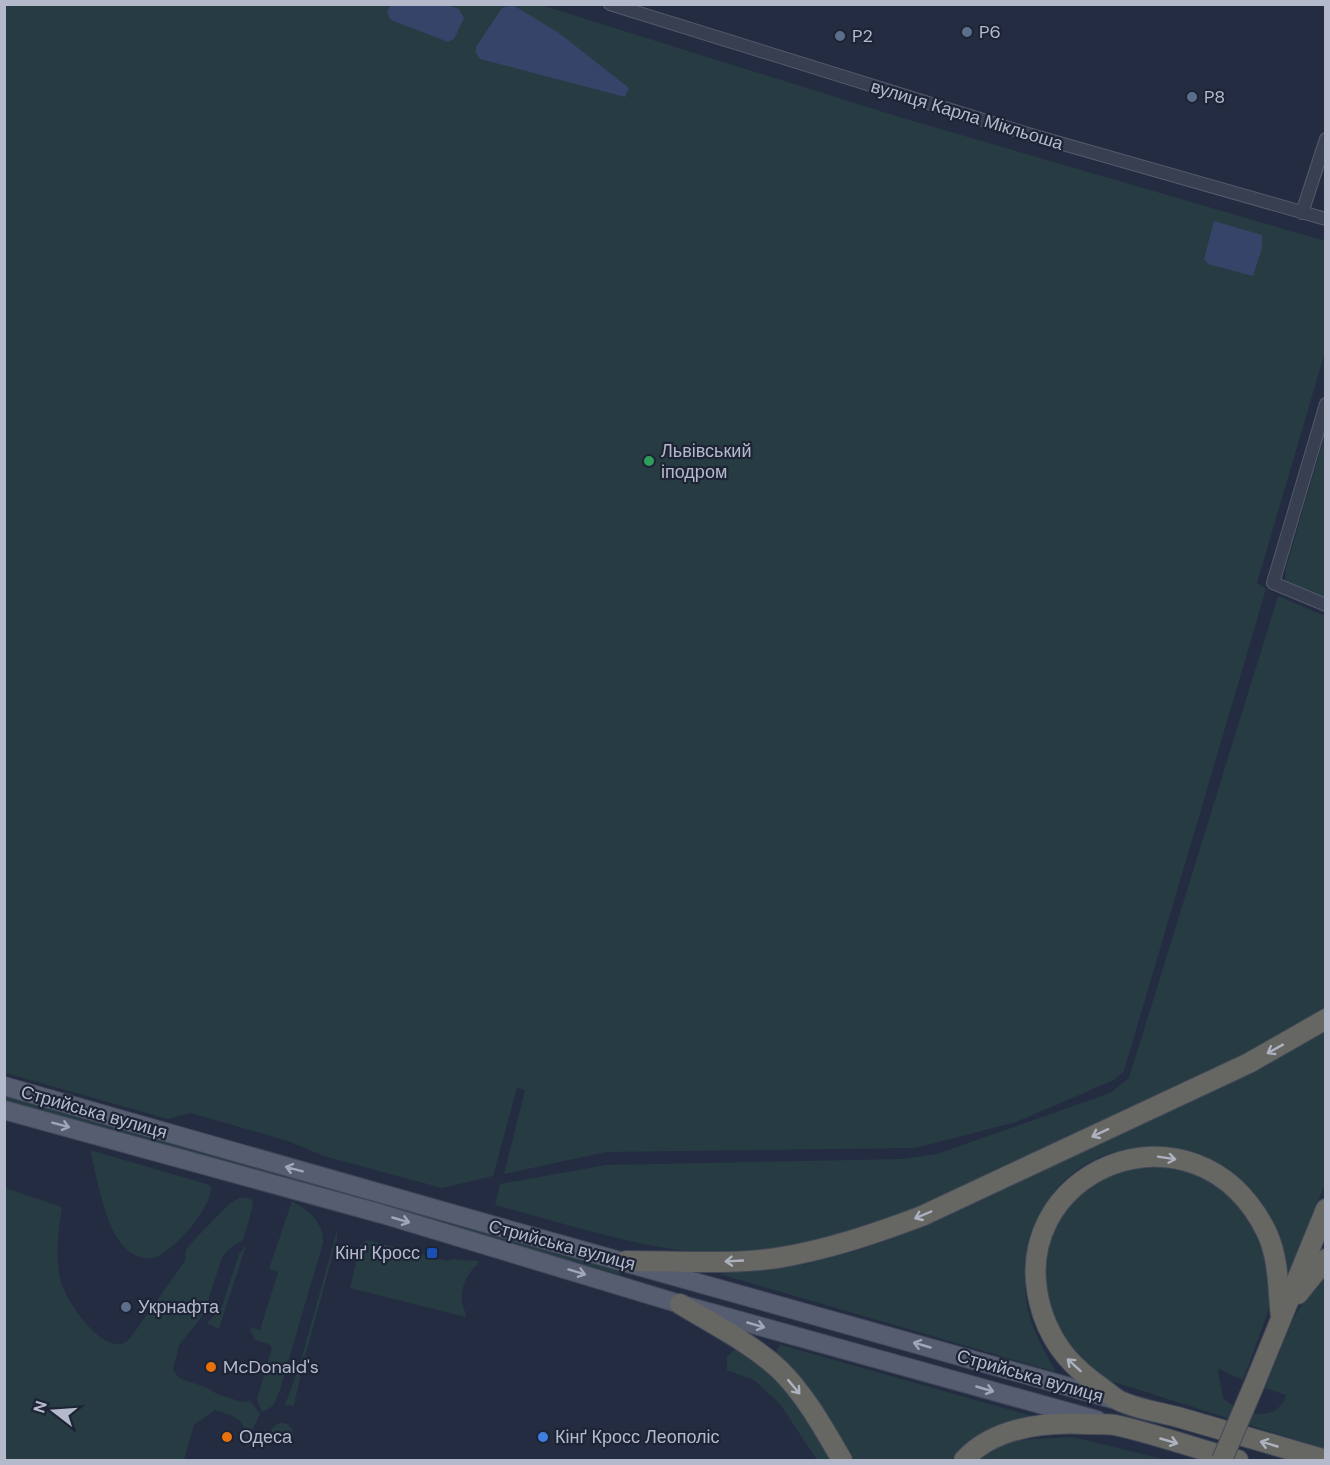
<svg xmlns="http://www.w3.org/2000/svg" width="1330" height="1465" font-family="'DM Sans',sans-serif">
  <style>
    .green { fill: #263b42 }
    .water { fill: #374469 }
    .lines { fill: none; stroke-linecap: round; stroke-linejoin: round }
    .minor-casing { stroke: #535a6b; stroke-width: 14 }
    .primary-casing { stroke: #41485a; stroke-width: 20 }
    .trunk-casing { stroke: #404758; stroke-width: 22 }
    .minor { stroke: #383f51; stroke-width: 12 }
    .primary { stroke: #565d71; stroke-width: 18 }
    .trunk { stroke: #666662; stroke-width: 20 }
    .trunk-bridge-casing { stroke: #404758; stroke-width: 22; stroke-linecap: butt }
    .trunk-bridge { stroke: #666662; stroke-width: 20 }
    .oneway { stroke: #acb2c0 }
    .oneway2 { stroke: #a1a7b9 }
    .service-dot { fill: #5c6f8a; stroke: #1d2436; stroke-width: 2 }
    .leisure-dot { fill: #2e9e5b; stroke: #1d2436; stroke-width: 2 }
    .transit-dot { fill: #1a4fb4; stroke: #1d2436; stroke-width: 2 }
    .food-dot { fill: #e8710a; stroke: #1d2436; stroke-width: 2 }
    .shop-dot { fill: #3f7fe0; stroke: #1d2436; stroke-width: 2 }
    .labels { text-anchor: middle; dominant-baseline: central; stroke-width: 4.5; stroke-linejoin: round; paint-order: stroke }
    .poi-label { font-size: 18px; fill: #b4bacb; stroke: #1d2436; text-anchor: start }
    .street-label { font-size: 18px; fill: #b4bacb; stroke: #1d2436 }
  </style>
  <rect width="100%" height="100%" fill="#242c41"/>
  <!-- green -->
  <g class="green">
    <path d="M5 5H541L906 119 1325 241V352L1257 583 1266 589 1124 1071 1114 1080 1016 1122 915 1148 606 1152 504 1174 525 1090 517 1088 493 1176 442 1188 324 1156 288 1141 190 1113 168 1119 5 1073Z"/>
    <path d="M1325 434V598L1291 585 1285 580 1286 568Z"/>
    <path d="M1278 596 1325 616 1326 1010 1280 1037C1195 1076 1110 1116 1025 1156 932 1199 835 1257 730 1254 650 1253 572 1225 495 1205L500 1184 606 1165 901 1159 937 1154 1110 1093 1129 1078Z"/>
    <path d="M1325 1029V1184L1287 1280C1280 1254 1276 1224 1261 1202 1247 1181 1225 1168 1203 1159 1099 1117 1010 1197 1027 1305 1031 1329 1044 1350 1056 1372L719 1274 807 1264 859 1250 910 1231 1278 1058Z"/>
    <path d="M4 1095 318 1184 322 1188 316 1190 5 1103Z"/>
    <path d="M90 1150 210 1185C217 1203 171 1255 153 1258 139 1261 125 1250 118 1239 103 1216 97 1177 90 1150Z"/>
    <path d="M1128 1165 1189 1169 1232 1198 1256 1233 1264 1252 1271 1291 1268 1312 1243 1380 1219 1369 1218 1372 1223 1398C1241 1414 1277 1425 1286 1395L1265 1388 1293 1319 1325 1267V1449L1111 1381C1098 1374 1070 1354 1063 1341 1035 1293 1041 1238 1077 1196 1086 1186 1115 1173 1128 1165Z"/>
    <path d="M5 1188 62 1207C58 1231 55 1258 61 1282 67 1302 108 1365 131 1337L185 1261 186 1250 193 1241 228 1205 239 1198H247L252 1200 253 1206 243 1240 229 1249 222 1257 204 1314 179 1345 173 1370 179 1378 208 1388 217 1394 242 1402 250 1401 260 1414 252 1430 254 1446H246C246 1418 239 1418 215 1410L194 1425 184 1460H5Z"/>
    <path d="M292 1201C309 1211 324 1222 323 1243L279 1393 273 1406 262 1412 257 1399 272 1348 269 1344 255 1340 250 1330 251 1327 260 1330 278 1272 269 1269Z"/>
    <path d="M382 1203 622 1267 621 1275 384 1208Z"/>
    <path d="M337 1231V1239L302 1368 294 1406 285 1405 299 1367Z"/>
    <path d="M367 1240 447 1261 452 1259 478 1261V1264C466 1274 461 1287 462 1303 463 1308 466 1311 466 1317L350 1288 360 1245Z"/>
    <path d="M246 1245 219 1329 207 1323 222 1307 239 1254Z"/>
    <path d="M781 1345 1036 1417C1006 1427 971 1434 951 1460H849L777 1355V1348Z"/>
    <path d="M738 1346 776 1377 835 1460H817L780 1404 754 1380 727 1370V1357Z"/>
    <circle cx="282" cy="1434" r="11"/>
    <path d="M1073 1437 1167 1460H975L994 1447 1015 1440Z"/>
  </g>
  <!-- water -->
  <g class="water">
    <path d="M390 5H447L459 9 464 18 454 39 448 42 391 20 387 13Z"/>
    <path d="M513 5 559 33 629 88 625 97 480 59 476 53V47L502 8Z"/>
    <path d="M1214 221 1262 235V248L1253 276 1208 264 1204 259Z"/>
  </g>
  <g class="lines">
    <defs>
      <g id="minor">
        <path d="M610 4 1028 134 1326 219"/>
        <path d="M1302 213 1326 139"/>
        <path d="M1326 404 1273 583 1326 605"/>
      </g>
      <g id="primary">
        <path d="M4 1086C374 1194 745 1295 1116 1400"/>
        <path d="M4 1110 382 1214 680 1304 1097 1420"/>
      </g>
      <g id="trunk">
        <path d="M626 1261C676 1261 728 1265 777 1258 827 1250 874 1234 922 1216L1249 1063 1326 1019"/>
        <path d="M1298 1294 1326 1259"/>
        <path d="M680 1304C713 1324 751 1343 780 1370 806 1396 824 1429 842 1460"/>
        <path d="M1281 1318C1278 1290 1279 1259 1267 1233 1196 1087 995 1171 1043 1315 1055 1349 1074 1368 1102 1388 1108 1392 1114 1398 1120 1401 1137 1409 1163 1413 1181 1418 1229 1432 1277 1446 1326 1460"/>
        <path d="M1254 1385 1326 1209"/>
        <path d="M964 1460C994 1427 1046 1422 1087 1424 1096 1424 1106 1424 1115 1425 1156 1434 1197 1449 1238 1460"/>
      </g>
    </defs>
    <!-- minor casing -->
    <use href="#minor" class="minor-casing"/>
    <!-- primary casing -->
    <use href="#primary" class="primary-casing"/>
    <!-- trunk casing -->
    <use href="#trunk" class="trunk-casing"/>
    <!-- minor -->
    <use href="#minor" class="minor"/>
    <!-- primary -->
    <use href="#primary" class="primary"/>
    <!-- trunk -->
    <use href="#trunk" class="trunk"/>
    <defs>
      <path id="trunk-bridge" d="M1222 1460 1254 1385"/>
    </defs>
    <!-- trunk-bridge casing -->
    <use href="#trunk-bridge" class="trunk-bridge-casing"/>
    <!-- trunk-bridge -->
    <use href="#trunk-bridge" class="trunk-bridge"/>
  </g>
  <!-- one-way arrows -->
  <defs><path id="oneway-shaft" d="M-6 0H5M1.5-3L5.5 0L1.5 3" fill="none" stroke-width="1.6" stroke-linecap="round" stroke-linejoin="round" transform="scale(1.5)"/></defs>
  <g class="oneway">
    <use href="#oneway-shaft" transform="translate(1275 1049) rotate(151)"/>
    <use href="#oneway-shaft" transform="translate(1100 1133) rotate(155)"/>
    <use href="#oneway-shaft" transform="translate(1167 1158) rotate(9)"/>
    <use href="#oneway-shaft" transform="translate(923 1215) rotate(157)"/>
    <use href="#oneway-shaft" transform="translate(734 1261) rotate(177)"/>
    <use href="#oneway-shaft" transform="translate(1074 1365) rotate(-138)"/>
    <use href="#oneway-shaft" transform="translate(794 1387) rotate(50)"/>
    <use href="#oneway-shaft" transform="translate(1169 1441) rotate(16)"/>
    <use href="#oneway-shaft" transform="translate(1269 1444) rotate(-164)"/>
  </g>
  <g class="oneway2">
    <use href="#oneway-shaft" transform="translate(61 1125) rotate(15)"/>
    <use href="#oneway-shaft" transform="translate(294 1169) rotate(-165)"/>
    <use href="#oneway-shaft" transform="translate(401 1220) rotate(16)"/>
    <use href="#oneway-shaft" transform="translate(577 1272) rotate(17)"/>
    <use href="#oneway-shaft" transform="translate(756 1325) rotate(16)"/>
    <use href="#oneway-shaft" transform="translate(922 1345) rotate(-164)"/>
    <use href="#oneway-shaft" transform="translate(985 1389) rotate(16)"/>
  </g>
  <!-- markers -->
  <g class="service-dot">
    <circle cx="967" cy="32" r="6"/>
    <circle cx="840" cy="36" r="6"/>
    <circle cx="1192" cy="97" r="6"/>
    <circle cx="126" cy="1307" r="6"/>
  </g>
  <circle class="leisure-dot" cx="649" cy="461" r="6"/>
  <rect class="transit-dot" x="426" y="1247" width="12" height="12" rx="3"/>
  <g class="food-dot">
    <circle cx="211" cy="1367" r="6"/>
    <circle cx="227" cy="1437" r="6"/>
  </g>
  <circle class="shop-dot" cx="543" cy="1437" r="6"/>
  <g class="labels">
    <!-- poi labels -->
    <g class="poi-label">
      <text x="979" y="32">P6</text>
      <text x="852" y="36">P2</text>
      <text x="1204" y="97">P8</text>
      <text x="661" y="451">Львівський<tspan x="661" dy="21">іподром</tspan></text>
      <text x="420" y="1253" text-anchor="end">Кінґ Кросс</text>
      <text x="138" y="1307">Укрнафта</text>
      <text x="223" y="1367">McDonald's</text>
      <text x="239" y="1437">Одеса</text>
      <text x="555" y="1437">Кінґ Кросс Леополіс</text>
    </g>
    <!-- street labels -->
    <g class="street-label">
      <text transform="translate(967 115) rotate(17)">вулиця Карла Мікльоша</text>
      <text transform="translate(94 1112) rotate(16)">Стрийська вулиця</text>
      <text transform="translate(562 1245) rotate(15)">Стрийська вулиця</text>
      <text transform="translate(1030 1376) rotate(16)">Стрийська вулиця</text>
    </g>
  </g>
  <!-- border -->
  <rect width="1330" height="1465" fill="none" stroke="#b4bacb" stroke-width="12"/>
  <!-- north arrow -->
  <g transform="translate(54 1411) rotate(287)" stroke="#1d2436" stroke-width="4.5" paint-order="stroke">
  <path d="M0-4.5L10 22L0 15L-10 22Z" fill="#b4bacb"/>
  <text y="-9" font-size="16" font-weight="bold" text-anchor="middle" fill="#b4bacb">N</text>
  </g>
</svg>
